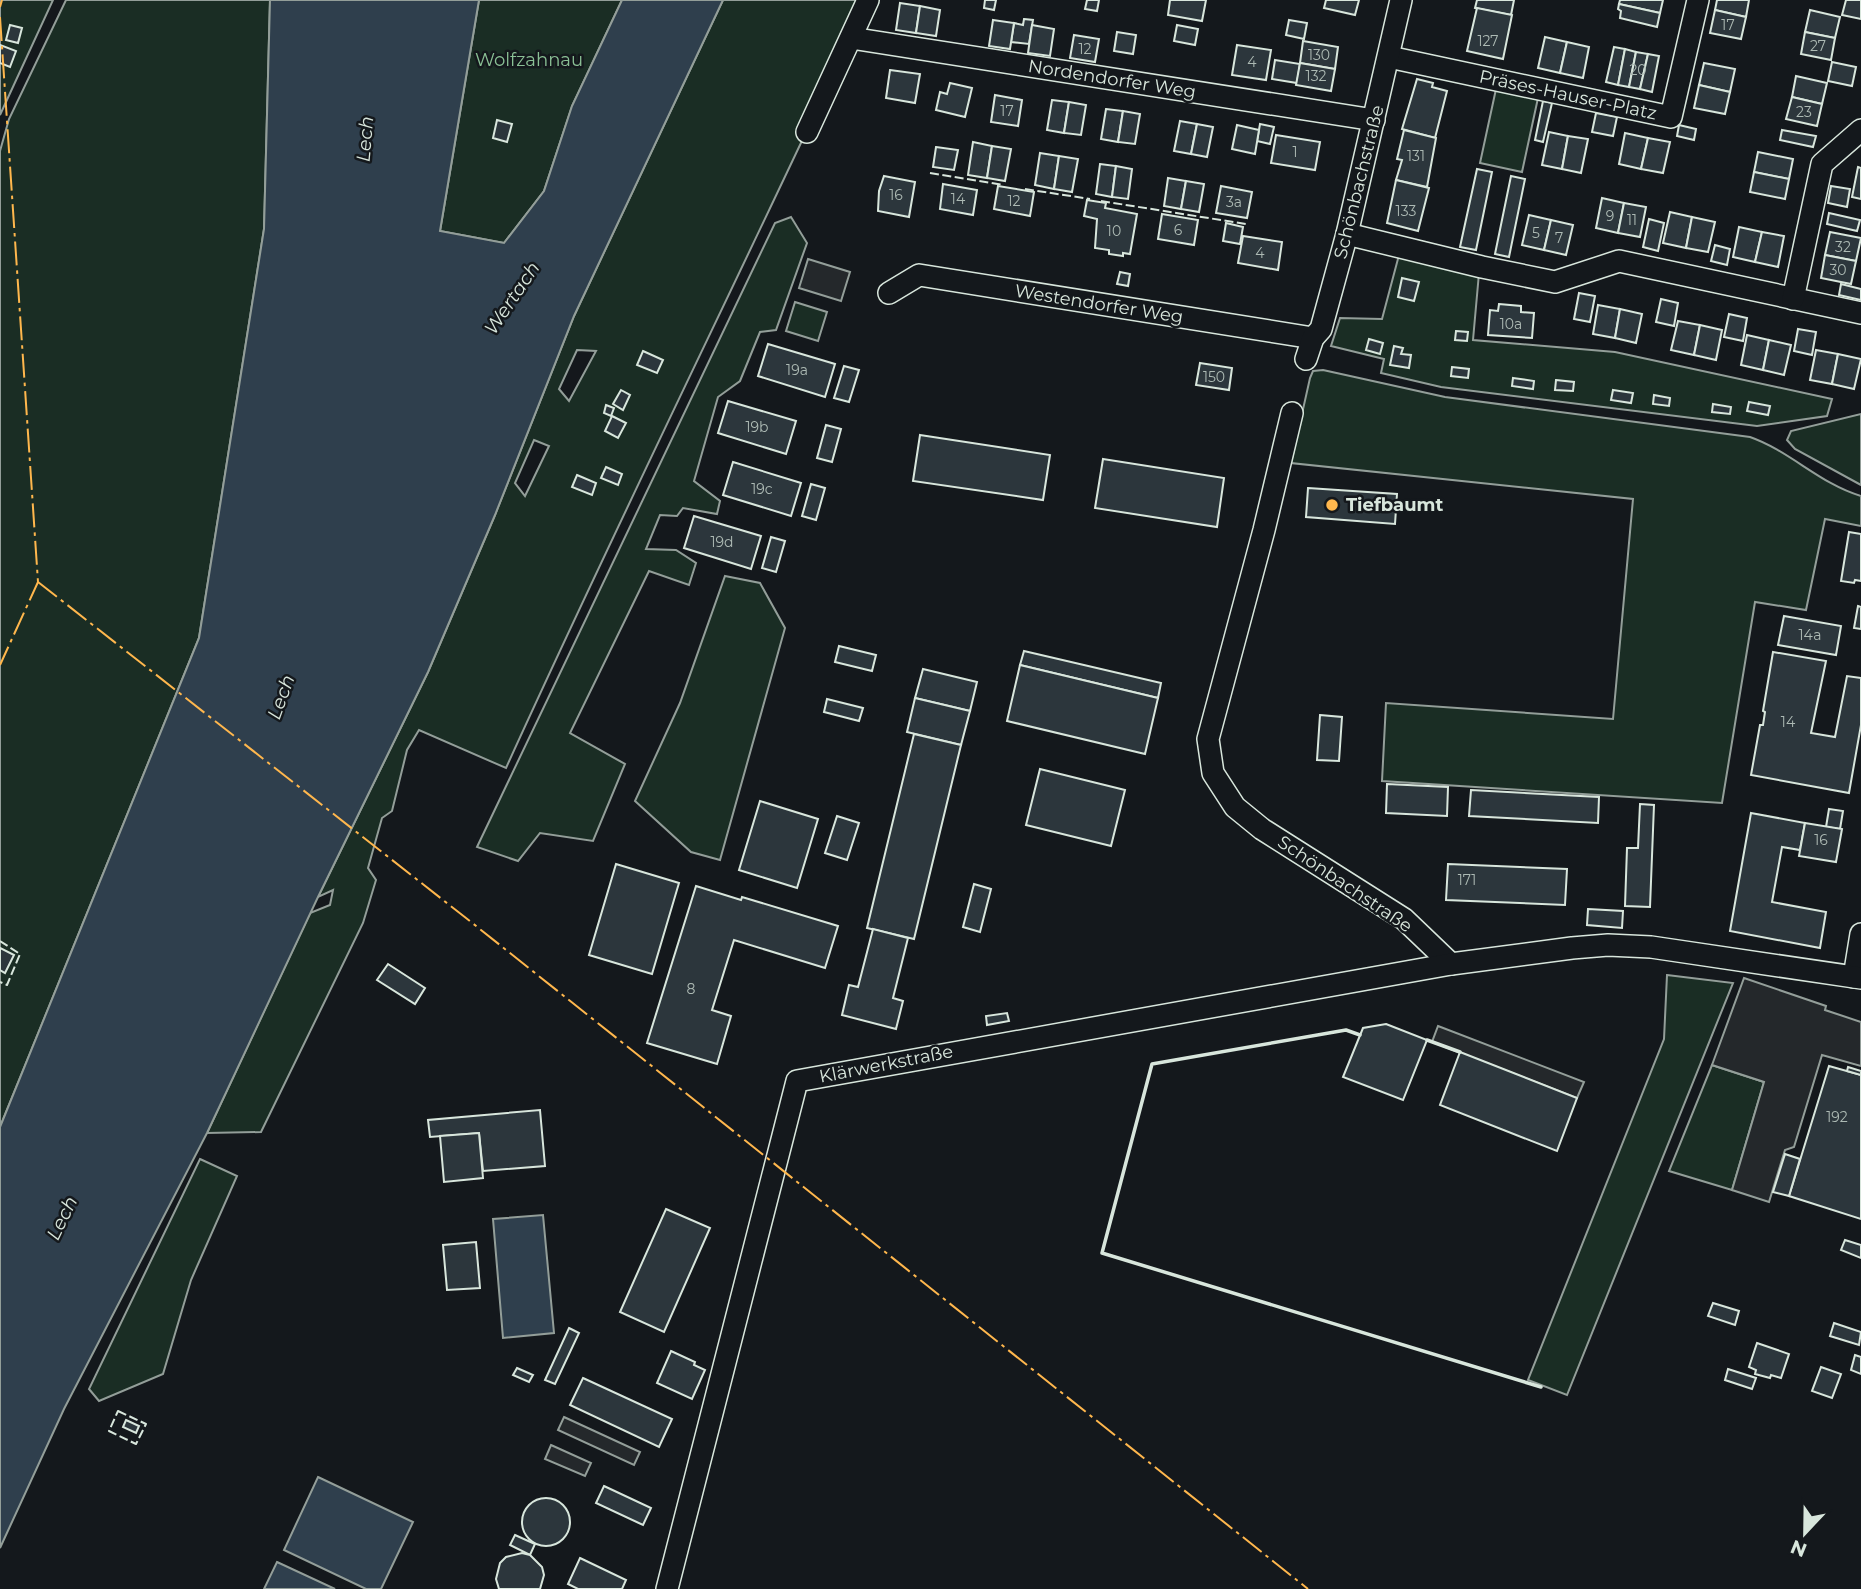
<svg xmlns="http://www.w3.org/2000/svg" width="1861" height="1589" font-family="Montserrat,sans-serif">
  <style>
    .green { fill: #1a2d24; stroke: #939e99; stroke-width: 2; fill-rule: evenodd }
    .parking { fill: #24282b; stroke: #939e99; stroke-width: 2 }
    .water { fill: #2f3f4d; stroke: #939e99; stroke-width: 2 }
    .building { fill: #2c363c; stroke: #d8e6dc; stroke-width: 2 }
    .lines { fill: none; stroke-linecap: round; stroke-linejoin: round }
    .minor-casing { stroke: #d8e6dc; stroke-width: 24 }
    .minor { stroke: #14181c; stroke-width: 21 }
    .fence { stroke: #d8e6dc; stroke-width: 2; stroke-dasharray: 9 3.5; stroke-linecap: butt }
    .wall { stroke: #d8e6dc; stroke-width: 3.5 }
    .power { stroke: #ffb74d; stroke-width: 2; stroke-dasharray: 24 5 3.5 5; stroke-linecap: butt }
    .poi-dot { fill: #ffb74d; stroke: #14181c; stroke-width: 2.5 }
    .labels { text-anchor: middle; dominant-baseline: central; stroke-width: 5; stroke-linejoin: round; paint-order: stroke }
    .number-label { font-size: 14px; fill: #adbab4 }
    .park-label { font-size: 18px; fill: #8ac095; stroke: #14181c }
    .street-label { font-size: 18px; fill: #d8e6dc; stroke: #14181c }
    .poi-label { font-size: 18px; font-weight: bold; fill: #d8e6dc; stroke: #14181c; text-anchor: start }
    .water-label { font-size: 19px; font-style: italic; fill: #d8e6dc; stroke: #14181c }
  </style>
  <rect width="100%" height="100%" fill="#14181c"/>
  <!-- green -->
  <g class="green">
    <path d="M0 0H53L0 115Z"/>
    <path d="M66 0H270L264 229 199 638 0 1127V151L9 119Z"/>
    <path d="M479 0H622L572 106 544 191 504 243 440 231Z"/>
    <path d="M723 0H868C749 257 623 510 506 768L419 730 407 750 392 811 382 818 368 868 376 880 363 923 261 1132 207 1133 310 913 330 905 333 890 318 897 428 672 495 515 574 316ZM577 350 596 351 569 401 559 389ZM534 440 549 446 525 496 515 483Z"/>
    <path d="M1496 89 1538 98 1522 172 1480 163Z"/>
    <path d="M791 217 807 243 776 330 760 332 740 381 718 397 694 481 720 501 717 514 683 508 677 516 660 515 646 549 676 550 696 563 689 585 649 571 570 733 625 764 593 841 540 833 518 861 477 847 775 223Z"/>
    <path d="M1399 255 1479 273 1473 340 1615 352 1832 399 1827 416 1757 426 1441 387 1381 373 1384 359 1331 346 1340 318 1382 319Z"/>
    <path d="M795 302 827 312 818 341 786 331Z"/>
    <path d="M1323 370 1445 397 1750 437C1790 451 1820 484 1861 496V526L1825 519 1806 610 1755 602 1722 803 1382 781 1386 703 1613 719 1633 499 1291 463 1310 378 1313 371Z"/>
    <path d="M1861 414V485L1795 449 1787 440 1791 431Z"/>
    <path d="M725 576 760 583 785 628 720 860 691 852 635 801 680 703Z"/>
    <path d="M1667 975 1733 983 1567 1395 1528 1380 1664 1039Z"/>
    <path d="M1712 1065 1764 1082 1732 1190 1669 1171Z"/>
    <path d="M200 1159 237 1176 191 1280 163 1374 99 1401 89 1389Z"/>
  </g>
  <!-- parking -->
  <g class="parking">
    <path d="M808 259 850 272 841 301 799 288Z"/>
    <path d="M1744 978 1826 1006 1825 1010 1861 1022V1066L1822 1055 1794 1147 1785 1150 1769 1202 1732 1190 1764 1082 1712 1065Z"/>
    <path d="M1438 1026 1584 1082 1577 1098 1432 1042Z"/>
    <path d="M564 1417 640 1452 634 1465 558 1430Z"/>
    <path d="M551 1445 591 1463 585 1476 545 1459Z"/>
  </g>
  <!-- water -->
  <g class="water">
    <path d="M270 0H479L440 231 504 243 544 191 572 106 622 0H723L574 316 495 515 428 672 318 897 207 1133 64 1409 0 1548V1127L199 638 264 229Z"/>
    <path d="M543 1215 554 1333 503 1338 493 1219Z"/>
    <path d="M318 1477 413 1522 381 1589H366L284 1550Z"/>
    <path d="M277 1562 335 1589H264Z"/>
  </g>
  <!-- building -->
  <g class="building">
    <path d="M985 0H996L994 10 984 8Z"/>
    <path d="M1087 0H1099L1097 11 1085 9Z"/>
    <path d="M1170 0H1206L1202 21 1168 15Z"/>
    <path d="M1326 0H1359L1355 15 1324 8Z"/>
    <path d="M1477 0H1514L1511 15 1475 8Z"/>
    <path d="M1620 0H1663L1660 13 1619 4Z"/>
    <path d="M1717 0H1749L1746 17 1715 10Z"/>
    <path d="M1846 0H1861V19L1842 15Z"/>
    <path d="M900 3 920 6 916 33 896 30Z"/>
    <path d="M1619 4 1660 13 1657 27 1620 18 1621 11 1618 9Z"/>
    <path d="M920 6 940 10 936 36 916 33Z"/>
    <path d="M1477 8 1512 15 1503 59 1467 51Z"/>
    <path d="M1715 10 1746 17 1741 39 1710 33Z"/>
    <path d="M1810 10 1840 17 1835 38 1805 32Z"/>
    <path d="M1024 19 1033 20 1029 44 1011 42 1014 23 1023 25Z"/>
    <path d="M993 20 1014 23 1010 49 989 46Z"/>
    <path d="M1289 20 1307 23 1304 39 1286 35Z"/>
    <path d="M10 25 22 28 18 43 6 40Z"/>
    <path d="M1032 25 1054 29 1050 56 1028 53Z"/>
    <path d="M1177 25 1198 29 1195 45 1174 41Z"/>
    <path d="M1117 32 1136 35 1133 54 1114 51Z"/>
    <path d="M1805 32 1835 38 1831 60 1801 54Z"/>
    <path d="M1074 35 1099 39 1095 62 1070 58Z"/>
    <path d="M1545 37 1567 42 1560 73 1538 68Z"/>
    <path d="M1303 41 1338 47 1335 69 1300 63Z"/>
    <path d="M1567 42 1589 47 1583 78 1560 73Z"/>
    <path d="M0 45 16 51 10 67 0 63Z"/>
    <path d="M1237 45 1271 50 1266 80 1232 75Z"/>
    <path d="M1614 47 1625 49 1618 85 1606 82Z"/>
    <path d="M1625 49 1636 52 1629 87 1618 85Z"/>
    <path d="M1636 52 1648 54 1640 89 1629 87Z"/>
    <path d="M1648 54 1659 56 1652 92 1640 89Z"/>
    <path d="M1275 60 1300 64 1297 83 1272 79Z"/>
    <path d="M1832 62 1856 67 1852 86 1828 81Z"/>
    <path d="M1300 63 1335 69 1331 91 1296 85Z"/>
    <path d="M1704 63 1735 69 1730 92 1699 85Z"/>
    <path d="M890 70 920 74 915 103 886 98Z"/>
    <path d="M1796 76 1827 83 1822 104 1792 97Z"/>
    <path d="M1417 79 1433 83 1432 87 1447 91 1435 138 1402 129Z"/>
    <path d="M950 83 972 88 965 117 936 110 940 92 947 94Z"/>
    <path d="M1699 85 1730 92 1725 114 1694 108Z"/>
    <path d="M995 95 1022 100 1018 126 991 122Z"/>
    <path d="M1792 97 1822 104 1817 126 1786 119Z"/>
    <path d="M1052 100 1069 102 1064 133 1047 130Z"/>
    <path d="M1543 101 1552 103 1543 142 1535 140Z"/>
    <path d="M1069 102 1086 105 1081 135 1064 133Z"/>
    <path d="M1106 109 1123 111 1118 142 1101 139Z"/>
    <path d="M1123 111 1140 114 1135 144 1118 142Z"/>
    <path d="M1596 113 1617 117 1613 136 1592 132Z"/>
    <path d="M497 120 512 124 507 142 493 138Z"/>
    <path d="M1180 121 1197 124 1191 154 1174 151Z"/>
    <path d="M1197 124 1213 127 1207 157 1191 154Z"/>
    <path d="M1260 124 1274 127 1270 144 1257 141Z"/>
    <path d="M1237 125 1259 130 1255 154 1232 149Z"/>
    <path d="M1679 125 1696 129 1694 140 1677 136Z"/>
    <path d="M1404 130 1436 138 1427 187 1396 180 1402 160 1397 159Z"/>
    <path d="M1782 130 1816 136 1813 147 1780 140Z"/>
    <path d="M1549 132 1568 136 1562 169 1542 165Z"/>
    <path d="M1625 133 1648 138 1641 169 1619 164Z"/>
    <path d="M1276 135 1320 142 1315 170 1271 163Z"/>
    <path d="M1568 136 1588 139 1581 173 1562 169Z"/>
    <path d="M1648 138 1670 142 1663 173 1641 169Z"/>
    <path d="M973 142 992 146 987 178 968 175Z"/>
    <path d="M992 146 1011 149 1005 181 987 178Z"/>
    <path d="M936 147 958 150 954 170 933 167Z"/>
    <path d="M1758 152 1793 159 1789 179 1754 172Z"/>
    <path d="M1040 153 1059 156 1054 189 1035 185Z"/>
    <path d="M1059 156 1078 159 1072 192 1054 189Z"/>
    <path d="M1100 164 1116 166 1112 197 1096 194Z"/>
    <path d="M1116 166 1132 169 1128 199 1112 197Z"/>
    <path d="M1858 167 1861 168V199L1852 197Z"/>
    <path d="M1477 169 1492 172 1476 250 1460 247Z"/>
    <path d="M1754 172 1789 179 1785 199 1750 192Z"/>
    <path d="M884 176 915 182 909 217 878 211 879 191Z"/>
    <path d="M1511 176 1525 179 1509 257 1495 254Z"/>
    <path d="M1168 178 1186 181 1181 209 1164 206Z"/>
    <path d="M1396 180 1429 188 1418 231 1387 223Z"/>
    <path d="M1186 181 1204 184 1199 212 1181 209Z"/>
    <path d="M943 184 977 190 973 215 940 209Z"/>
    <path d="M998 186 1034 192 1030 216 994 209Z"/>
    <path d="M1221 186 1252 192 1247 218 1216 213Z"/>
    <path d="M1831 186 1850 189 1847 207 1828 203Z"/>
    <path d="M1602 198 1624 203 1618 233 1596 228Z"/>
    <path d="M1087 200 1106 203 1105 208 1137 214 1130 254 1123 253V256L1109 254V250L1095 248 1097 219 1084 216Z"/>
    <path d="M1624 203 1646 207 1640 237 1618 233Z"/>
    <path d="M1670 212 1692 217 1686 248 1663 243Z"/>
    <path d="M1829 213 1860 220 1857 231 1827 224Z"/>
    <path d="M1162 214 1198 220 1194 245 1158 239Z"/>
    <path d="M1529 215 1551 220 1544 250 1522 245Z"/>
    <path d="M1692 217 1715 222 1708 252 1686 248Z"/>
    <path d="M1649 219 1664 223 1658 251 1643 247Z"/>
    <path d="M1551 220 1573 225 1566 255 1544 250Z"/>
    <path d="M1226 223 1243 227 1240 244 1223 241Z"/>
    <path d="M1739 227 1762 232 1755 262 1733 257Z"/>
    <path d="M1762 232 1784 236 1778 267 1755 262Z"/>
    <path d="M1830 232 1861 238 1856 261 1825 255Z"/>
    <path d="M1243 236 1282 242 1278 270 1238 263Z"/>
    <path d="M1715 245 1730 249 1727 265 1711 261Z"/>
    <path d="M1825 255 1856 261 1851 284 1821 278Z"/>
    <path d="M1120 272 1130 274 1128 286 1117 284Z"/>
    <path d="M1402 278 1419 282 1414 301 1398 297Z"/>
    <path d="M1841 284 1861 289V300L1839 295Z"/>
    <path d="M1579 293 1595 296 1590 322 1574 319Z"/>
    <path d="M1661 299 1678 303 1674 326 1656 322Z"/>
    <path d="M1499 304 1521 306V312L1534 313 1532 338 1488 335 1490 310 1498 311Z"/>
    <path d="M1598 305 1620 309 1615 338 1593 334Z"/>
    <path d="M1620 309 1642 314 1636 343 1615 338Z"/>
    <path d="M1729 314 1747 318 1743 341 1724 337Z"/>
    <path d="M1678 321 1700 325 1694 355 1671 350Z"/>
    <path d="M1700 325 1722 330 1716 360 1694 355Z"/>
    <path d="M1798 329 1816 332 1812 355 1794 351Z"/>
    <path d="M1456 331 1468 332 1467 341 1455 340Z"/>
    <path d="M1747 335 1769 340 1763 370 1741 365Z"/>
    <path d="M1369 339 1383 343 1380 354 1366 350Z"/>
    <path d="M1769 340 1791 345 1784 375 1763 370Z"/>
    <path d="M768 344 835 364 825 397 758 376Z"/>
    <path d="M1394 346 1403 348 1401 354 1411 355 1409 368 1390 365Z"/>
    <path d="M1816 350 1838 354 1832 384 1810 380Z"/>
    <path d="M643 351 663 360 657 373 637 365Z"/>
    <path d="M1838 354 1861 359 1854 389 1832 384Z"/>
    <path d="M1200 363 1232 368 1229 390 1196 385Z"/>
    <path d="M844 366 859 370 849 402 834 398Z"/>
    <path d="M1452 367 1469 369 1468 378 1451 376Z"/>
    <path d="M1513 378 1534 381 1533 389 1512 386Z"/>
    <path d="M1556 380 1574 382 1573 391 1555 390Z"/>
    <path d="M621 390 630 395 623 410 613 404Z"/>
    <path d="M1613 390 1633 393 1631 403 1611 400Z"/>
    <path d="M1654 395 1670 398 1669 406 1653 404Z"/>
    <path d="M728 401 796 421 786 454 718 433Z"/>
    <path d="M1749 402 1770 406 1768 415 1747 411Z"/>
    <path d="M1713 404 1731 407 1730 414 1712 412Z"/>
    <path d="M606 405 614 408 611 416 604 413Z"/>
    <path d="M612 416 626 423 618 438 605 431Z"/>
    <path d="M826 425 841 429 832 462 817 458Z"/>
    <path d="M920 435 1050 455 1043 500 913 481Z"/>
    <path d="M1103 459 1224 478 1217 527 1095 508Z"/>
    <path d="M733 462 801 483 791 516 723 495Z"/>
    <path d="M606 467 622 474 618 485 601 478Z"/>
    <path d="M577 475 596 483 592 495 572 487Z"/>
    <path d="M811 484 825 488 816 520 802 516Z"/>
    <path d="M1308 488 1397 494 1395 524 1306 517Z"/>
    <path d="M694 516 761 536 751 569 684 548Z"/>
    <path d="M1849 532 1861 534V581L1855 580 1854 583 1841 581Z"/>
    <path d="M771 537 785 541 776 572 762 568Z"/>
    <path d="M1858 606 1861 607V629L1854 628Z"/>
    <path d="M1784 616 1841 626 1836 655 1778 645Z"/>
    <path d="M839 646 876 655 872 671 835 662Z"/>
    <path d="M1024 651 1161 683 1158 698 1020 665Z"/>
    <path d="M1773 652 1826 661 1811 733 1835 737 1847 676 1861 678V725L1849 793 1751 775 1760 725H1763L1765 712 1763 711Z"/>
    <path d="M1020 665 1158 698 1145 754 1007 721Z"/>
    <path d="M923 669 977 682 970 711 915 698Z"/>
    <path d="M915 698 970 711 961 745 907 732Z"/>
    <path d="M827 699 863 708 859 721 824 712Z"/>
    <path d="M1320 715 1342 717 1339 761 1317 760Z"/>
    <path d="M914 734 961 745 914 939 867 928Z"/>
    <path d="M1040 769 1125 790 1111 846 1026 825Z"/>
    <path d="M1387 784 1448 787 1447 816 1386 813Z"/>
    <path d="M1471 790 1599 797 1598 823 1469 816Z"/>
    <path d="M760 801 818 819 797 888 739 870Z"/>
    <path d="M1640 804 1654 805 1650 907 1625 906 1627 848H1638Z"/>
    <path d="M1829 809 1843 811 1840 829 1826 827Z"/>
    <path d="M1751 813 1805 823 1800 850 1782 847 1772 902 1826 912 1820 948 1730 931Z"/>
    <path d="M837 816 859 823 847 860 825 853Z"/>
    <path d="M1805 823 1842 829 1836 862 1799 856Z"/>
    <path d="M616 864 679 883 652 974 589 955Z"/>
    <path d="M1448 864 1567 869 1565 905 1446 900Z"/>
    <path d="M974 884 991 889 980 932 963 927Z"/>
    <path d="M696 886 741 900 742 897 838 926 825 968 734 940 712 1010 731 1016 717 1064 647 1043Z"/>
    <path d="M1588 909 1623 911 1622 928 1587 925Z"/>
    <path d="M873 929 908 938 893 998 903 1001 896 1029 842 1015 849 985 858 987Z"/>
    <path d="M0 948 14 955 5 973 0 970Z"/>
    <path d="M388 964 425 988 415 1004 377 980Z"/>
    <path d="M1007 1013 1009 1021 987 1025 986 1016Z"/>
    <path d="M1386 1024 1427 1040 1403 1100 1343 1077 1363 1028Z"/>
    <path d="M1460 1052 1577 1098 1557 1151 1440 1105Z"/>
    <path d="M1829 1066 1861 1075V1219L1789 1196Z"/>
    <path d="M1848 1067 1861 1071V1075L1847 1071Z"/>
    <path d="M540 1110 545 1166 483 1171 479 1133 430 1137 428 1120Z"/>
    <path d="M479 1133 483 1178 444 1182 440 1136Z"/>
    <path d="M1785 1154 1800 1159 1789 1196 1773 1192Z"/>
    <path d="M666 1209 710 1228 664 1332 620 1312Z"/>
    <path d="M1845 1240 1861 1245V1258L1841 1250Z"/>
    <path d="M476 1242 480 1288 447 1290 443 1245Z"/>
    <path d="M1713 1303 1739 1311 1735 1325 1708 1316Z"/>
    <path d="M1834 1323 1861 1332 1859 1345 1830 1336Z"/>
    <path d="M569 1328 579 1333 555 1384 545 1380Z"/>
    <path d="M1757 1343 1789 1354 1781 1378 1771 1375 1770 1378 1755 1374 1756 1370 1749 1367Z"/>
    <path d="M671 1351 695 1362 694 1365 705 1370 692 1399 657 1383Z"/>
    <path d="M1855 1355 1861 1357V1374L1851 1370Z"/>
    <path d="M1821 1367 1841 1374 1832 1398 1812 1391Z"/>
    <path d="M517 1368 533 1375 529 1382 513 1375Z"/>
    <path d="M1728 1369 1756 1378 1752 1389 1725 1380Z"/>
    <path d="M583 1378 672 1419 659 1447 570 1405Z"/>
    <path d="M126 1420 139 1426 136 1433 123 1427Z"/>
    <path d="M604 1486 651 1508 643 1525 596 1503Z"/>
    <circle cx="546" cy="1522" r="24"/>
    <path d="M515 1535 535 1544 530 1555 510 1545Z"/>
    <path d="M522 1553 530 1555 542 1567 544 1575 540 1589H499L496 1579 500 1563 506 1557Z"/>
    <path d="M580 1558 626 1580 622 1589H578L568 1584Z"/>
  </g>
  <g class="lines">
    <defs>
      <g id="minor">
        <path d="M851 38 1374 120"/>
        <path d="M1389 57 1671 117 1698 0"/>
        <path d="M807 132 868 0"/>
        <path d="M1347 234 1482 267 1555 282 1619 261 1861 313"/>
        <path d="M889 293 919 275 1313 338"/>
        <path d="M1793 299 1822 164 1861 130"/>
        <path d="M1306 359 1313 338 1321 329 1347 234 1401 0"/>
        <path d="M1292 413 1264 530 1208 739 1213 773 1235 807 1262 829 1404 919 1451 964"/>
        <path d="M1854 977 1861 934"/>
        <path d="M667 1589 797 1081 1451 964 1572 948 1608 945 1651 947 1861 978"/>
      </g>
    </defs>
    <!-- minor casing -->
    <use href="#minor" class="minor-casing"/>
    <!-- minor -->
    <use href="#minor" class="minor"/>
    <!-- fence -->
    <g class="fence">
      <path d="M930 173 1004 185"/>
      <path d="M1025 189 1090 199"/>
      <path d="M1101 201 1246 224"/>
      <path d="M0 941 20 954 7 985 0 982"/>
      <path d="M118 1411 146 1424 136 1444 109 1431Z"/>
    </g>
    <!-- wall -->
    <g class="wall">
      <path d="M1360 1035 1346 1030 1152 1064 1102 1253 1541 1387"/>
      <path d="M1427 1040 1460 1052"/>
    </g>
    <!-- power -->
    <g class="power">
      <path d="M0 7 2 0"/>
      <path d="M0 17 38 582 0 665"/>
      <path d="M38 582 466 918 1308 1589"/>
    </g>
  </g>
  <!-- markers -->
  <circle class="poi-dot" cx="1332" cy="505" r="7"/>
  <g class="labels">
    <!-- number labels -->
    <g class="number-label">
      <text x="1728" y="25">17</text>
      <text x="1488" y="41">127</text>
      <text x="1818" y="46">27</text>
      <text x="1085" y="49">12</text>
      <text x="1319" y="55">130</text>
      <text x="1252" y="62">4</text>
      <text x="1638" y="70">20</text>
      <text x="1316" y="76">132</text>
      <text x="1007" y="111">17</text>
      <text x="1804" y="112">23</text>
      <text x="1295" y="152">1</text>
      <text x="1416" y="156">131</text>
      <text x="896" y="195">16</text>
      <text x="958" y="199">14</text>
      <text x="1014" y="201">12</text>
      <text x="1234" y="202">3a</text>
      <text x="1406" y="211">133</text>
      <text x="1610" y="216">9</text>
      <text x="1632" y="220">11</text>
      <text x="1178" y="230">6</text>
      <text x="1114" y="231">10</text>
      <text x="1536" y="233">5</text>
      <text x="1559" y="238">7</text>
      <text x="1843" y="247">32</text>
      <text x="1260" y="253">4</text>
      <text x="1838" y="270">30</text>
      <text x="1511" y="324">10a</text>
      <text x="797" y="370">19a</text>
      <text x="1214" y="377">150</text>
      <text x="757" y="427">19b</text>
      <text x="762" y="489">19c</text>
      <text x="722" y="542">19d</text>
      <text x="1810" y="635">14a</text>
      <text x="1788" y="722">14</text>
      <text x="1821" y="840">16</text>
      <text x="1467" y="880">171</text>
      <text x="691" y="989">8</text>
      <text x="1837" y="1117">192</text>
    </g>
    <!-- park labels -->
    <g class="park-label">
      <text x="529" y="60">Wolfzahnau</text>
    </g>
    <!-- street labels -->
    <g class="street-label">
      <text transform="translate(1112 79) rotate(9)">Nordendorfer Weg</text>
      <text transform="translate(1568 95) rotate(12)">Präses-Hauser-Platz</text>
      <text transform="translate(1359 182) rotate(-76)">Schönbachstraße</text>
      <text transform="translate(1099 304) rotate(9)">Westendorfer Weg</text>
      <text transform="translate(1345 884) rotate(34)">Schönbachstraße</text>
      <text transform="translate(886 1064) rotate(-11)">Klärwerkstraße</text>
    </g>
    <!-- poi labels -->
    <g class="poi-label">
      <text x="1346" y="505">Tiefbaumt</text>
    </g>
    <!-- water labels -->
    <g class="water-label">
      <text transform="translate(365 139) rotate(-85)">Lech</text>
      <text transform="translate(512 298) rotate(-56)">Wertach</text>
      <text transform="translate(281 697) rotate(-70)">Lech</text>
      <text transform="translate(62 1218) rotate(-64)">Lech</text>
    </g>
  </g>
  <!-- north arrow -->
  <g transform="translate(1805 1533) rotate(202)" stroke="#14181c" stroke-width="5" paint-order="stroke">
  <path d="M0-5L12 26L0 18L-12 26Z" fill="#d8e6dc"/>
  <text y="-10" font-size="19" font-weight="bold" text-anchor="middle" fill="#d8e6dc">N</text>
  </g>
</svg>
